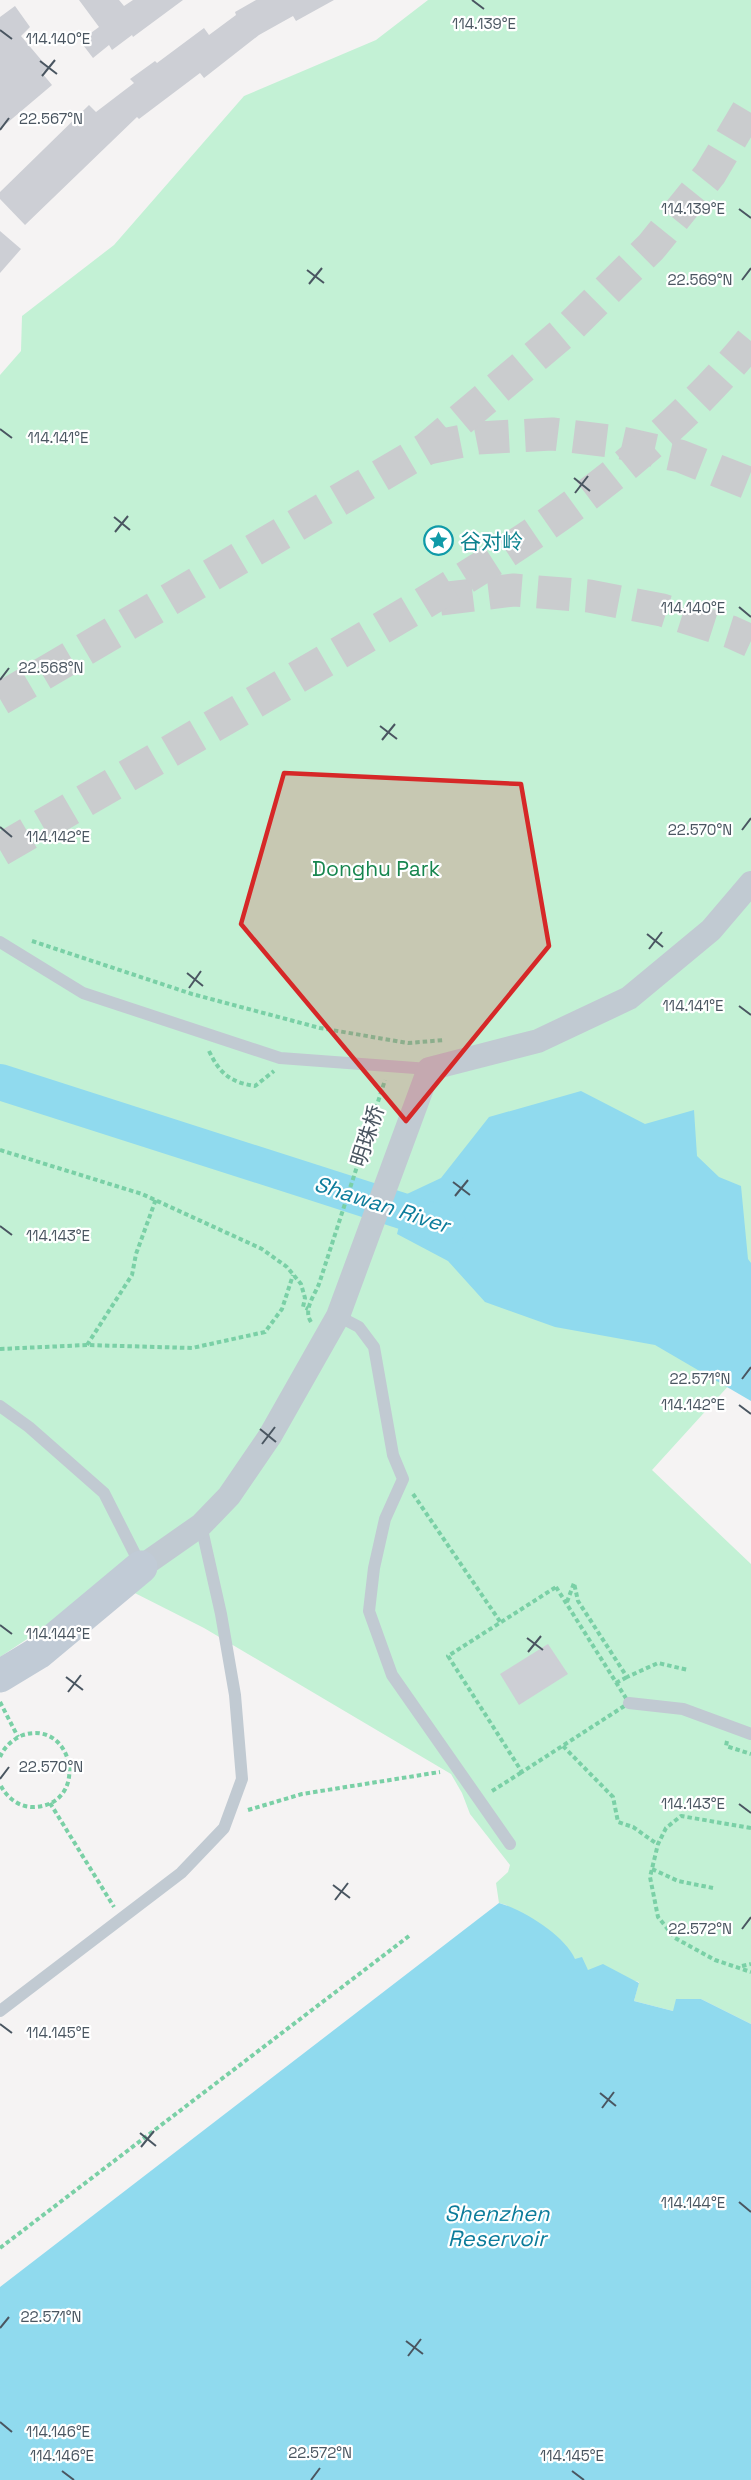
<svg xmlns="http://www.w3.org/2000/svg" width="751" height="2480" font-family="'Space Grotesk','Noto Sans SC',sans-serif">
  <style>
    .green { fill: #c3f1d5 }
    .water { fill: #90daee }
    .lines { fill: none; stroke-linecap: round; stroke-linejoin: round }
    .river { stroke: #90daee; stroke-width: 36 }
    .building { fill: #cdcfd5 }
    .highway-tunnel { stroke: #caccce; stroke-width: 33; stroke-dasharray: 33 16; stroke-linecap: butt }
    .path { stroke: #7ad0a6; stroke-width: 4; stroke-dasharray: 4.5 3; stroke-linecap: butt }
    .lane { stroke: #c1cad2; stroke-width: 12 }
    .street { stroke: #c1cad2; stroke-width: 24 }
    .secondary { stroke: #c1cbd6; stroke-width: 33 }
    .marked { fill: #d62828; fill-opacity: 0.2; stroke: #d62828; stroke-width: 4.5; stroke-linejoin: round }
    .ticks { fill: none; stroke: #4a5661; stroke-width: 2 }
    .labels { text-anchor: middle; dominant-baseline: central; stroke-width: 4.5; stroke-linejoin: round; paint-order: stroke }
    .culture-label { font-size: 21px; fill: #0d838f; stroke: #fff; text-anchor: start }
    .park-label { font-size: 21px; fill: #17864f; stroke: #fff }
    .street-label { font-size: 21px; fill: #4a5661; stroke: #fff }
    .water-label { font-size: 22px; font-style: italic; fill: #0c7c9b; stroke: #fff }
    .ticks-label { font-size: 15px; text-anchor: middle; fill: #4a5661; stroke: #fff; stroke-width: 4.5; stroke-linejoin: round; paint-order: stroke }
  </style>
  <rect width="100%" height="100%" fill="#f5f3f3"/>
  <!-- green -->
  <path class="green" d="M428 0H751V1361L652 1470 751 1564V2024L701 1999 673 2011 634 2001 639 1982 588 1970 506 1905 499 1903 496 1883 508 1872 510 1865 470 1814 462 1793 451 1774 204 1628 113 1582 0 1657V375L21 351 22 316 114 245 244 96 376 40Z"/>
  <!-- water -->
  <g class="water">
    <path d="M581 1091 645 1124 694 1110 697 1156 719 1177 741 1186 748 1259 751 1263V1401L655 1345 555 1327 485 1302 448 1261 397 1234 407 1194 441 1178 489 1117Z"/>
    <path d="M499 1903C524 1910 565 1936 575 1959L582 1957 588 1970 603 1964 639 1983 634 2001 673 2011 676 1999H701L751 2024V2480H0V2287Z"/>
  </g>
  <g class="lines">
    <!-- river -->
    <path class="river" d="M0 1082 449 1226"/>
  </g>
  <!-- building -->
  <g class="building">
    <path d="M79 0H119L124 6 133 0H183L133 37 132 35 112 50 109 45 93 58 80 41 99 27Z"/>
    <path d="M256 0H334L296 21 293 16 259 35 204 78 200 73 139 119 137 117 25 225 0 199V192L89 105 96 112 134 83 130 79 155 61 157 63 204 28 209 35 236 15 235 12Z"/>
    <path d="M15 6 30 27 21 36 48 68 42 73 52 85 0 129V17Z"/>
    <path d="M0 231 21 249 0 273Z"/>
    <path d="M548 1644 568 1674 519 1705 500 1674Z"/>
  </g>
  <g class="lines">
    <!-- highway-tunnel -->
    <g class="highway-tunnel">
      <path d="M428 448 478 438 552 434 617 442 680 456 751 484"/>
      <path d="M440 599 514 590 589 596 662 610 731 632 751 641"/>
      <path d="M0 699 426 449 570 327 651 247 710 174 751 105"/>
      <path d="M0 850C108 787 217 724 325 661 478 572 637 481 751 341"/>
    </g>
    <!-- path -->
    <g class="path">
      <path d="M32 941 192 994 320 1028 408 1043 445 1040"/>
      <path d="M209 1051C220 1074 230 1082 255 1086L274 1071"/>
      <path d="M0 1150 142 1194 262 1249 287 1267 301 1284 305 1298 303 1307 308 1309"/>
      <path d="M311 1322C303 1310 314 1296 319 1284L385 1080"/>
      <path d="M87 1345 132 1275 136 1254 156 1199"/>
      <path d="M0 1349 87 1345 192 1348 265 1332 282 1309 293 1275"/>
      <path d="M413 1494 501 1623"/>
      <path d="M556 1587 629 1703 522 1772 448 1656Z"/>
      <path d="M567 1602 574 1583 578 1601 627 1677 658 1663 688 1670"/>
      <path d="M616 1683 627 1677"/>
      <path d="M0 1702 18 1737"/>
      <path d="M727 1741 726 1746 751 1754"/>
      <path d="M563 1746 613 1797 618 1822 633 1827 657 1844"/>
      <path d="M0 1757C4 1747 13 1739 23 1735 75 1719 90 1806 33 1807 18 1807 6 1797 0 1784"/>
      <path d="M492 1791 522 1772"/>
      <path d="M50 1803 114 1907"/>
      <path d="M248 1810 302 1794 440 1772"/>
      <path d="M751 1828 681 1816 666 1828 658 1844 650 1877 658 1917 675 1938 715 1960 751 1972"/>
      <path d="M652 1869 678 1881 713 1888"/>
      <path d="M742 1966 751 1964"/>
      <path d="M0 2248 409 1936"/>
    </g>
    <!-- lane -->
    <g class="lane">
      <path d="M0 942 83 993 280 1058 429 1069"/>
      <path d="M338 1316 359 1327 374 1347 393 1455 403 1479 385 1519 374 1568 369 1611 392 1675 510 1844"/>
      <path d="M0 1406 29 1427 104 1493 141 1566"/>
      <path d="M629 1703 683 1709 751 1734"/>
      <path d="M0 2011 181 1873 224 1828 242 1779 235 1695 221 1614 201 1525"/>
    </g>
    <!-- street -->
    <path class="street" d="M141 1567 201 1525 229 1496 270 1436 338 1316 429 1069 538 1041 629 998 711 930 751 883"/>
    <!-- secondary -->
    <path class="secondary" d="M0 1676 38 1653 141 1567"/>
  </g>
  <!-- marked area -->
  <path class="marked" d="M284 773 521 784 549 946 406 1121 241 924Z"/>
  <!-- ticks -->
  <path class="ticks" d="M472 0 484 9M0 30 12 39M40 61 57 74M42 76 55 60M0 130 9 118M739 209 751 218M307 270 324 283M742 280 751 268M309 284 322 268M0 429 12 438M574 478 590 491M575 493 588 476M114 517 130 530M115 532 128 516M739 607 751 617M0 680 9 668M380 726 397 739M382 740 395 724M0 827 12 837M742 830 751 818M647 934 663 947M649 949 662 932M187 973 203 986M189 988 201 971M739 1006 751 1015M453 1182 470 1195M455 1196 468 1180M0 1226 12 1235M742 1379 751 1367M739 1405 751 1414M260 1429 276 1442M262 1444 275 1427M0 1625 12 1634M527 1638 543 1650M528 1652 541 1636M66 1677 83 1690M68 1692 81 1675M0 1779 9 1767M739 1804 751 1813M333 1885 350 1898M335 1900 348 1883M742 1929 751 1917M0 2024 12 2033M600 2093 616 2106M602 2108 614 2092M140 2133 156 2146M141 2147 154 2131M739 2202 751 2212M0 2328 9 2317M406 2341 423 2354M408 2356 421 2339M0 2422 12 2432M62 2471 74 2480M572 2471 584 2480M311 2480 320 2468"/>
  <!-- icons -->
  <defs>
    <symbol id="sight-ring" viewBox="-11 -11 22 22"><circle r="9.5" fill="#fff" stroke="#0f9aa8" stroke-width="1.5"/><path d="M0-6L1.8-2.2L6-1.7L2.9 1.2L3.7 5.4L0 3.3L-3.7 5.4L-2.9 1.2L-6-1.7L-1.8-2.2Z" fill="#0f9aa8"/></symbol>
  </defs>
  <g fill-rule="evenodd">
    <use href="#sight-ring" x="422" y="524" width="33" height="33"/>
  </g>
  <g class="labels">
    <!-- culture labels -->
    <g class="culture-label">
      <text x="460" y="541">谷对岭</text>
    </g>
    <!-- park labels -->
    <g class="park-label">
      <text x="376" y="868">Donghu Park</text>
    </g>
    <!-- street labels -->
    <g class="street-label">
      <text transform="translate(367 1136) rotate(-72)">明珠桥</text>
    </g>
    <!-- water labels -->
    <g class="water-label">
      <text transform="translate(382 1204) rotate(18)">Shawan River</text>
      <text x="497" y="2213">Shenzhen<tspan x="497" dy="25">Reservoir</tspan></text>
    </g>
  </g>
  <g class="ticks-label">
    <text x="484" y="29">114.139°E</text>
    <text x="58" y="44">114.140°E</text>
    <text x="51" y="124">22.567°N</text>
    <text x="693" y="214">114.139°E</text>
    <text x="700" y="285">22.569°N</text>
    <text x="58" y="443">114.141°E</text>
    <text x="693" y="613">114.140°E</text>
    <text x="51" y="673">22.568°N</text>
    <text x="700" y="835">22.570°N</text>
    <text x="58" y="842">114.142°E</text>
    <text x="693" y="1011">114.141°E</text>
    <text x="58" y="1241">114.143°E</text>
    <text x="700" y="1384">22.571°N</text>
    <text x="693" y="1410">114.142°E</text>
    <text x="58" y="1639">114.144°E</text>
    <text x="51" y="1772">22.570°N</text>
    <text x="693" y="1809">114.143°E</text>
    <text x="700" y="1934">22.572°N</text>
    <text x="58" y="2038">114.145°E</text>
    <text x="693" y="2208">114.144°E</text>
    <text x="51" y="2322">22.571°N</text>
    <text x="58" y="2437">114.146°E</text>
    <text x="320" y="2458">22.572°N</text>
    <text x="62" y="2461">114.146°E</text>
    <text x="572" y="2461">114.145°E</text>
  </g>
</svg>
